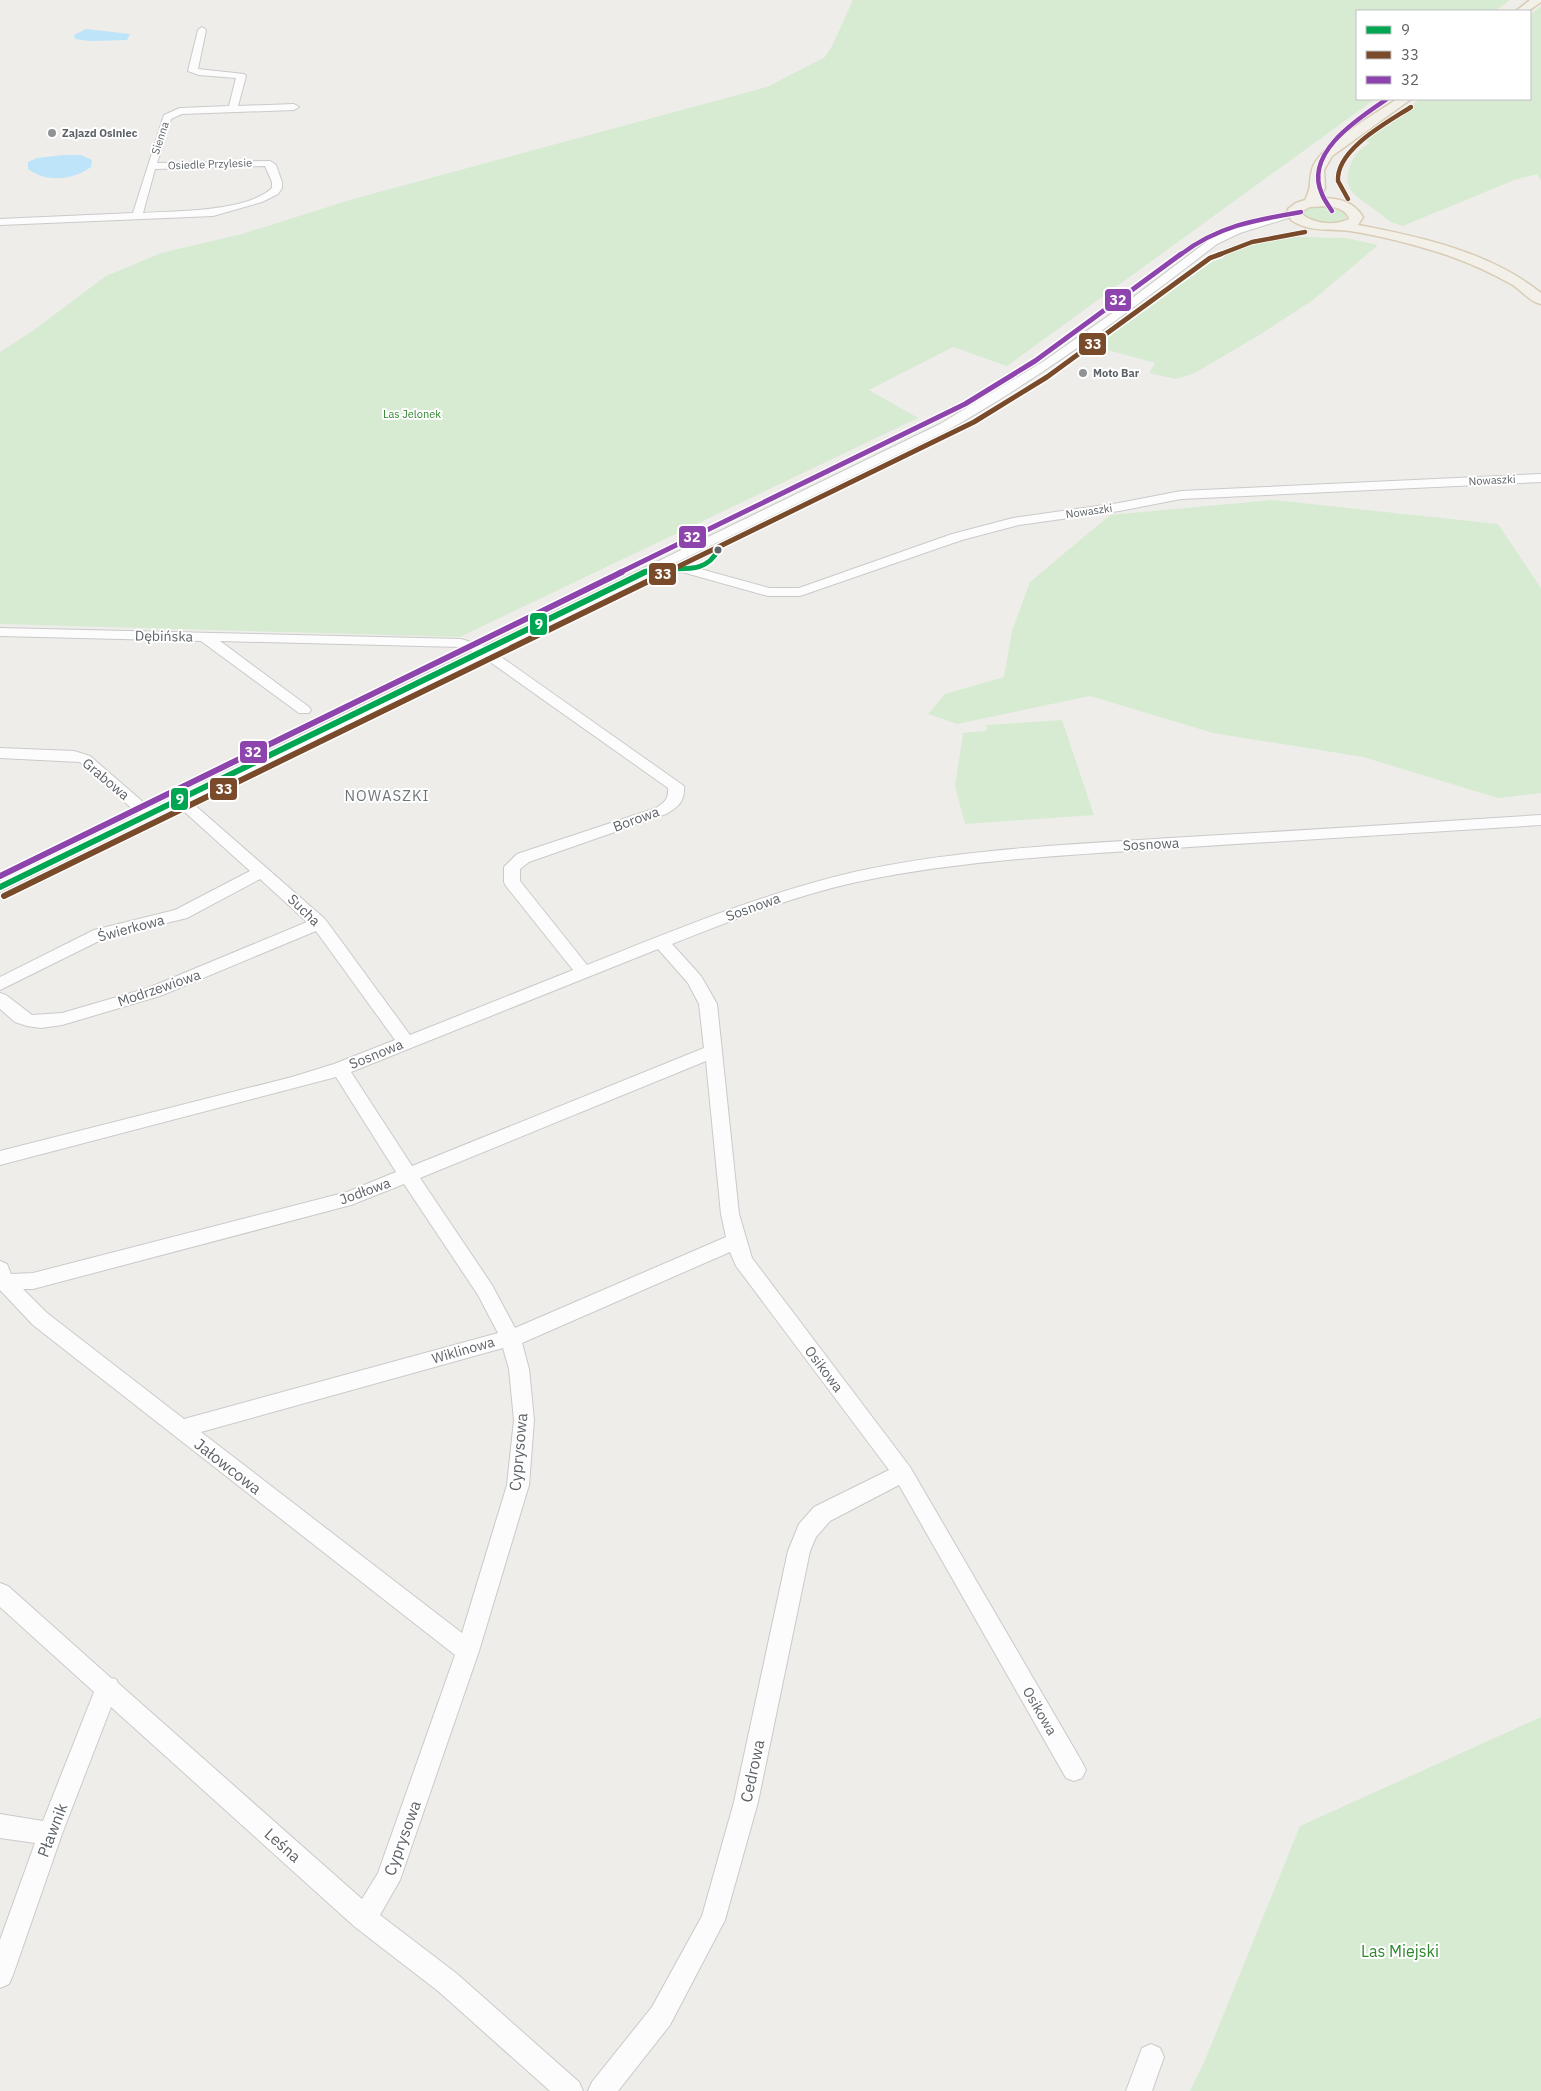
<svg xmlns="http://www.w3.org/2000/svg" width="1541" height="2091" font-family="'IBM Plex Sans',sans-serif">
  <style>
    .green { fill: #d7ebd3 }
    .water { fill: #bde4f8 }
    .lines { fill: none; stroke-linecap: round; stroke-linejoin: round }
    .minor-casing { stroke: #cacaca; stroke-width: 2 }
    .major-casing { stroke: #d8ccb5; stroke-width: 3 }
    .minor { fill: #fcfcfc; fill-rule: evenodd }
    .major { fill: #f3f0e9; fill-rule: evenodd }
    .bus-1-far1-casing { stroke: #fff; stroke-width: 8 }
    .bus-1-casing { stroke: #fff; stroke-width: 9 }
    .bus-2-far2-casing { stroke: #fff; stroke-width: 6 }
    .bus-2-far1-casing { stroke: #fff; stroke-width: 8 }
    .bus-2-casing { stroke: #fff; stroke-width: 9 }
    .bus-3-far2-casing { stroke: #fff; stroke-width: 6 }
    .bus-3-far1-casing { stroke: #fff; stroke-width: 8 }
    .bus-3-casing { stroke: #fff; stroke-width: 9 }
    .bus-1-far1 { stroke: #00a651; stroke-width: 5 }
    .bus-1 { stroke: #00a651; stroke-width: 6 }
    .bus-2-far2 { stroke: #7a4b2a; stroke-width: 4.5 }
    .bus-2-far1 { stroke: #7a4b2a; stroke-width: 5 }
    .bus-2 { stroke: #7a4b2a; stroke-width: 6 }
    .bus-3-far2 { stroke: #8e44ad; stroke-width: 4.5 }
    .bus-3-far1 { stroke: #8e44ad; stroke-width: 5 }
    .bus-3 { stroke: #8e44ad; stroke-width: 6 }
    .poi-dot { fill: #909395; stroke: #fff; stroke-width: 2 }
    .bus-dot { fill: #5e6368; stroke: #fff; stroke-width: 2 }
    .labels { text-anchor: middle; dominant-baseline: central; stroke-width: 4; stroke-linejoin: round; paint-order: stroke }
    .far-poi-label { font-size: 11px; font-weight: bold; fill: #5e6368; stroke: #fff; text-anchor: start }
    .far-street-label { font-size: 11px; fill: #5e6368; stroke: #fff }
    .far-park-label { font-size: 11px; fill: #30872e; stroke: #fff }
    .street-label { font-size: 14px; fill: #5e6368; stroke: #fff }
    .neighbourhood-label { font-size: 15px; letter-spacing: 1px; fill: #6e757a; stroke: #fff }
    .near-street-label { font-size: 16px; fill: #5e6368; stroke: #fff }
    .near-park-label { font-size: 16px; fill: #30872e; stroke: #fff }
    .line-badge { stroke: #fff; stroke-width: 2 }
    .badge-label { font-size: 14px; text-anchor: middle; font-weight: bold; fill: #fff }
  </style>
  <rect width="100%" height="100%" fill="#eeede9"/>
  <!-- green -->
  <g class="green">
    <path d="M853 0H1510L1495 11H1357V99H1375L1007 366 953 347 869 390 918 418 460 637 0 624V352L34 330 106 276 161 253 242 234 353 199 767 87 825 57 832 46Z"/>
    <path d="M1541 6V180L1537 174 1514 180 1403 226C1386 221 1387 219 1374 209 1366 203 1355 197 1350 189 1344 178 1350 161 1358 152 1361 148 1366 146 1370 143L1365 141 1420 99H1530V15Z"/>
    <path d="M1316 205C1327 206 1341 205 1347 216 1340 229 1309 225 1302 212L1304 209Z"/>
    <path d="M1294 237 1346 238 1378 245 1313 300 1261 334 1195 373 1176 379 1149 373 1155 363 1089 345 1208 262 1232 249 1256 242Z"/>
    <path d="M1273 500 1498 524 1541 588V793L1498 798 1363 757 1213 733 1090 696 957 724 928 714 945 694 1004 677 1012 631 1030 582 1110 515Z"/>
    <path d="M1062 720 1094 815 965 824 955 786 963 733 987 731 986 725Z"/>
    <path d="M1541 1717V2091H1190L1205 2060 1300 1826Z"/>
  </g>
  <!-- water -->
  <g class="water">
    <path d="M86 29 130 34 127 40 90 41 75 39 74 35Z"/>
    <path d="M63 155H81L92 160 91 167C73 180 47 183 28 169V162L37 158Z"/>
  </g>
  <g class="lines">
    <defs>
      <g id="minor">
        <path d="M202 27 206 30 198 69 244 74 246 76 238 106 294 104 299 107 294 110 182 114 171 119 157 163 270 161 276 165 282 182V188L278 194 262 202 213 216 0 225V219L133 213 164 115 180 108 229 106 236 78 199 75 188 71 198 30ZM265 166 272 182V188C247 212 177 211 143 213L155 169Z"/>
        <path d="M1294 210 1298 211 1299 213 1298 215 1240 233 1217 244C1130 311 1044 376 948 430L673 564H682L769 588H799L952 534 1013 518 1119 503 1181 491 1541 474V482L1181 499 1119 511 1019 525 962 540 800 596H768L682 572 655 573 494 652 684 786C685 801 679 807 666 814L529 862 520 869V881L587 965C675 930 761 894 854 872 958 849 1065 845 1170 838 1294 831 1417 823 1541 815V825C1419 833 1296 840 1174 848 1068 855 961 860 857 882 793 896 733 920 672 944L701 976 717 1004 739 1214 752 1258 910 1467 1082 1762 1086 1770 1082 1778 1074 1781 1066 1778 899 1485 830 1521 816 1537 810 1551 758 1802 725 1920 670 2025 618 2091H588L592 2082 652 2007 702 1916 734 1802 788 1551 799 1524 814 1507 889 1470 736 1266 730 1252 522 1343 529 1369 534 1420 529 1485 479 1651 400 1880 380 1915 456 1973 579 2082 583 2091H550L438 1991 355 1927 111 1707 62 1834 13 1975 9 1984 0 1988V1940L35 1843 0 1838V1814L43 1821 94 1692 0 1607V1583L8 1586 111 1678 116 1679 118 1683 362 1899 378 1873 455 1655 33 1325 0 1290V1261L7 1264 11 1274 33 1273 347 1192 396 1172 336 1077 0 1165V1151L292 1077 334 1064 395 1040 316 931 160 996 62 1025 41 1028 27 1026 15 1022 0 1009V993L6 995 32 1015 62 1013 148 988 307 922 260 879 187 918 105 938 0 990V977L94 930 175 910 250 871 178 806 0 892V881L138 814 80 762 0 758V748L74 751 90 756 150 808 473 651 461 647 220 641 309 707 311 710 309 713H299L201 641 0 636V628L461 639 484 646 940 424 1044 361 1111 314 1209 240 1232 229ZM483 657 668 788C669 799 665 802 656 808L517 854 504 867V882L506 886 573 970 410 1035 325 919 190 801ZM658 949 688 983 699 1004 704 1048 412 1166 351 1072ZM706 1061 721 1214 726 1237 515 1328 492 1285 420 1178ZM404 1184 478 1295 498 1333 184 1419 47 1313 23 1289H33L351 1205ZM503 1348 509 1369 514 1420 507 1485 462 1633 201 1432Z"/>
        <path d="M1151 2044 1160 2048 1164 2057 1152 2091H1126L1142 2048Z"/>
      </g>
      <g id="major">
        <path d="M1530 0H1541V2L1528 11H1516Z"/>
        <path d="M1397 99H1411L1332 156 1324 170 1325 188 1320 198C1338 198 1353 201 1363 217L1358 225C1421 237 1490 252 1541 293V304C1530 302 1522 291 1513 285 1492 273 1470 263 1447 255 1416 245 1383 236 1350 231 1329 228 1311 233 1291 220L1288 209 1296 203 1305 200C1313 185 1308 183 1312 170 1317 147 1377 113 1397 99ZM1328 206C1336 207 1347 210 1349 219 1335 226 1315 224 1303 215L1302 211 1310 207Z"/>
      </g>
    </defs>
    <!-- minor casing -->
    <use href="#minor" class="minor-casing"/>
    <!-- major casing -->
    <use href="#major" class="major-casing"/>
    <!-- minor -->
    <use href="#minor" class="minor"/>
    <!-- major -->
    <use href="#major" class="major"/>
    <defs>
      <path id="bus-1-far1" d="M642 573C667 561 703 581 718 550"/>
      <path id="bus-1" d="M0 887 645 572"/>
      <g id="bus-2-far2">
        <path d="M1348 199 1338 181C1336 149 1388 122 1411 107"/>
        <path d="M1218 255 1252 242 1305 232"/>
      </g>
      <path id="bus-2-far1" d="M665 573 974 422 1047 377 1210 258 1221 254"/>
      <path id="bus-2" d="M4 896 667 572"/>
      <g id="bus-3-far2">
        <path d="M1332 211C1329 206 1324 200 1322 194 1303 153 1359 118 1387 99"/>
        <path d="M1180 255C1218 226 1255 220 1301 212"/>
      </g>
      <path id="bus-3-far1" d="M619 573 965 404 1035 361 1181 254"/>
      <path id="bus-3" d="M0 876 622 572"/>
    </defs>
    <!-- bus-1-far1 casing -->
    <use href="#bus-1-far1" class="bus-1-far1-casing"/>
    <!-- bus-1 casing -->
    <use href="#bus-1" class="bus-1-casing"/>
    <!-- bus-2-far2 casing -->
    <use href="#bus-2-far2" class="bus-2-far2-casing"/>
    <!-- bus-2-far1 casing -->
    <use href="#bus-2-far1" class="bus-2-far1-casing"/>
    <!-- bus-2 casing -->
    <use href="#bus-2" class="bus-2-casing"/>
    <!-- bus-3-far2 casing -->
    <use href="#bus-3-far2" class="bus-3-far2-casing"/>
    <!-- bus-3-far1 casing -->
    <use href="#bus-3-far1" class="bus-3-far1-casing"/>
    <!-- bus-3 casing -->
    <use href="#bus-3" class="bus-3-casing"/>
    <!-- bus-1-far1 -->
    <use href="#bus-1-far1" class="bus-1-far1"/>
    <!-- bus-1 -->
    <use href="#bus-1" class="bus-1"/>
    <!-- bus-2-far2 -->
    <use href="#bus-2-far2" class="bus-2-far2"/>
    <!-- bus-2-far1 -->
    <use href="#bus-2-far1" class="bus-2-far1"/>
    <!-- bus-2 -->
    <use href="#bus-2" class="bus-2"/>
    <!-- bus-3-far2 -->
    <use href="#bus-3-far2" class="bus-3-far2"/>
    <!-- bus-3-far1 -->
    <use href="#bus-3-far1" class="bus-3-far1"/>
    <!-- bus-3 -->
    <use href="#bus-3" class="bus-3"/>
  </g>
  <!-- markers -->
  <g class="poi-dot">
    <circle cx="52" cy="133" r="5"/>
    <circle cx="1083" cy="373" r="5"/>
  </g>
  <circle class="bus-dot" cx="718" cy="550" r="4.5"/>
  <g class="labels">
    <!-- far-poi labels -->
    <g class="far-poi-label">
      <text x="62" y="133">Zajazd Osiniec</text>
      <text x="1093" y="373">Moto Bar</text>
    </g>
    <!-- far-street labels -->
    <g class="far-street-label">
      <text transform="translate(160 138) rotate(-72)">Sienna</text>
      <text transform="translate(210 164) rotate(-2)">Osiedle Przylesie</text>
      <text transform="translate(1492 480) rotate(-3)">Nowaszki</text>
      <text transform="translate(1089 511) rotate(-8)">Nowaszki</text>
    </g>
    <!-- far-park labels -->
    <g class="far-park-label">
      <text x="412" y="414">Las Jelonek</text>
    </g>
    <!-- street labels -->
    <g class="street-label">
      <text transform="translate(164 636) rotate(1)">Dębińska</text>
      <text transform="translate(106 779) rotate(40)">Grabowa</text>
      <text transform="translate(636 819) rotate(-20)">Borowa</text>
      <text transform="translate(1151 844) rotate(-3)">Sosnowa</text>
      <text transform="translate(753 907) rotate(-20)">Sosnowa</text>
      <text transform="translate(304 910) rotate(44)">Sucha</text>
      <text transform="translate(131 928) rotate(-15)">Świerkowa</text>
      <text transform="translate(159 988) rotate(-19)">Modrzewiowa</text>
      <text transform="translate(376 1054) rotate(-22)">Sosnowa</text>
      <text transform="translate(365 1191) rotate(-20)">Jodłowa</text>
      <text transform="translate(463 1350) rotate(-16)">Wiklinowa</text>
      <text transform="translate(824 1369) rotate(53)">Osikowa</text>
      <text transform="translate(1040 1711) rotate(60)">Osikowa</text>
    </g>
    <!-- neighbourhood labels -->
    <g class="neighbourhood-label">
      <text x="387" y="795">NOWASZKI</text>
    </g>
    <!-- near-street labels -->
    <g class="near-street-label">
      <text transform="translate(518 1452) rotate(-85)">Cyprysowa</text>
      <text transform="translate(228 1466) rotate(38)">Jałowcowa</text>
      <text transform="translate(752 1771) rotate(-78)">Cedrowa</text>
      <text transform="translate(52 1830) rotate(-69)">Pławnik</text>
      <text transform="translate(402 1838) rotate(-70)">Cyprysowa</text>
      <text transform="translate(283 1845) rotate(42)">Leśna</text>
    </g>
    <!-- near-park labels -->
    <g class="near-park-label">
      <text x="1400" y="1951">Las Miejski</text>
    </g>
  </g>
  <g class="line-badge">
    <rect x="1104" y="288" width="28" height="24" rx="5" fill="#8e44ad"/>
    <rect x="1078" y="332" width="29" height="24" rx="5" fill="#7a4b2a"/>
    <rect x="678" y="525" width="29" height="24" rx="5" fill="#8e44ad"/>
    <rect x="648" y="562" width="29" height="24" rx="5" fill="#7a4b2a"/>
    <rect x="529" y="612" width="19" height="24" rx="5" fill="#00a651"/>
    <rect x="239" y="740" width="29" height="24" rx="5" fill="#8e44ad"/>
    <rect x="209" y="777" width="29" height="24" rx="5" fill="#7a4b2a"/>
    <rect x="170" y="787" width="19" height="24" rx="5" fill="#00a651"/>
  </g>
  <g class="badge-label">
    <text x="1118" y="305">32</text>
    <text x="1093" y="349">33</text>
    <text x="692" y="542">32</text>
    <text x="663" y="579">33</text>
    <text x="539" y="629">9</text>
    <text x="253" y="757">32</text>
    <text x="224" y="794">33</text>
    <text x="180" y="804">9</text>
  </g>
  <!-- legend -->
  <rect x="1356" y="10" width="175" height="90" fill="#ffffff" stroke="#bfc1c3"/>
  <rect x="1366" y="26" width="25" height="8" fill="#00a651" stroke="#bfc1c3"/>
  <text x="1401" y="35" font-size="15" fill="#5e6368">9</text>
  <rect x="1366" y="51" width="25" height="8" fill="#7a4b2a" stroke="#bfc1c3"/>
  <text x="1401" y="60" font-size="15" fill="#5e6368">33</text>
  <rect x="1366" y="76" width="25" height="8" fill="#8e44ad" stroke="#bfc1c3"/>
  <text x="1401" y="85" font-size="15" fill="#5e6368">32</text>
</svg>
